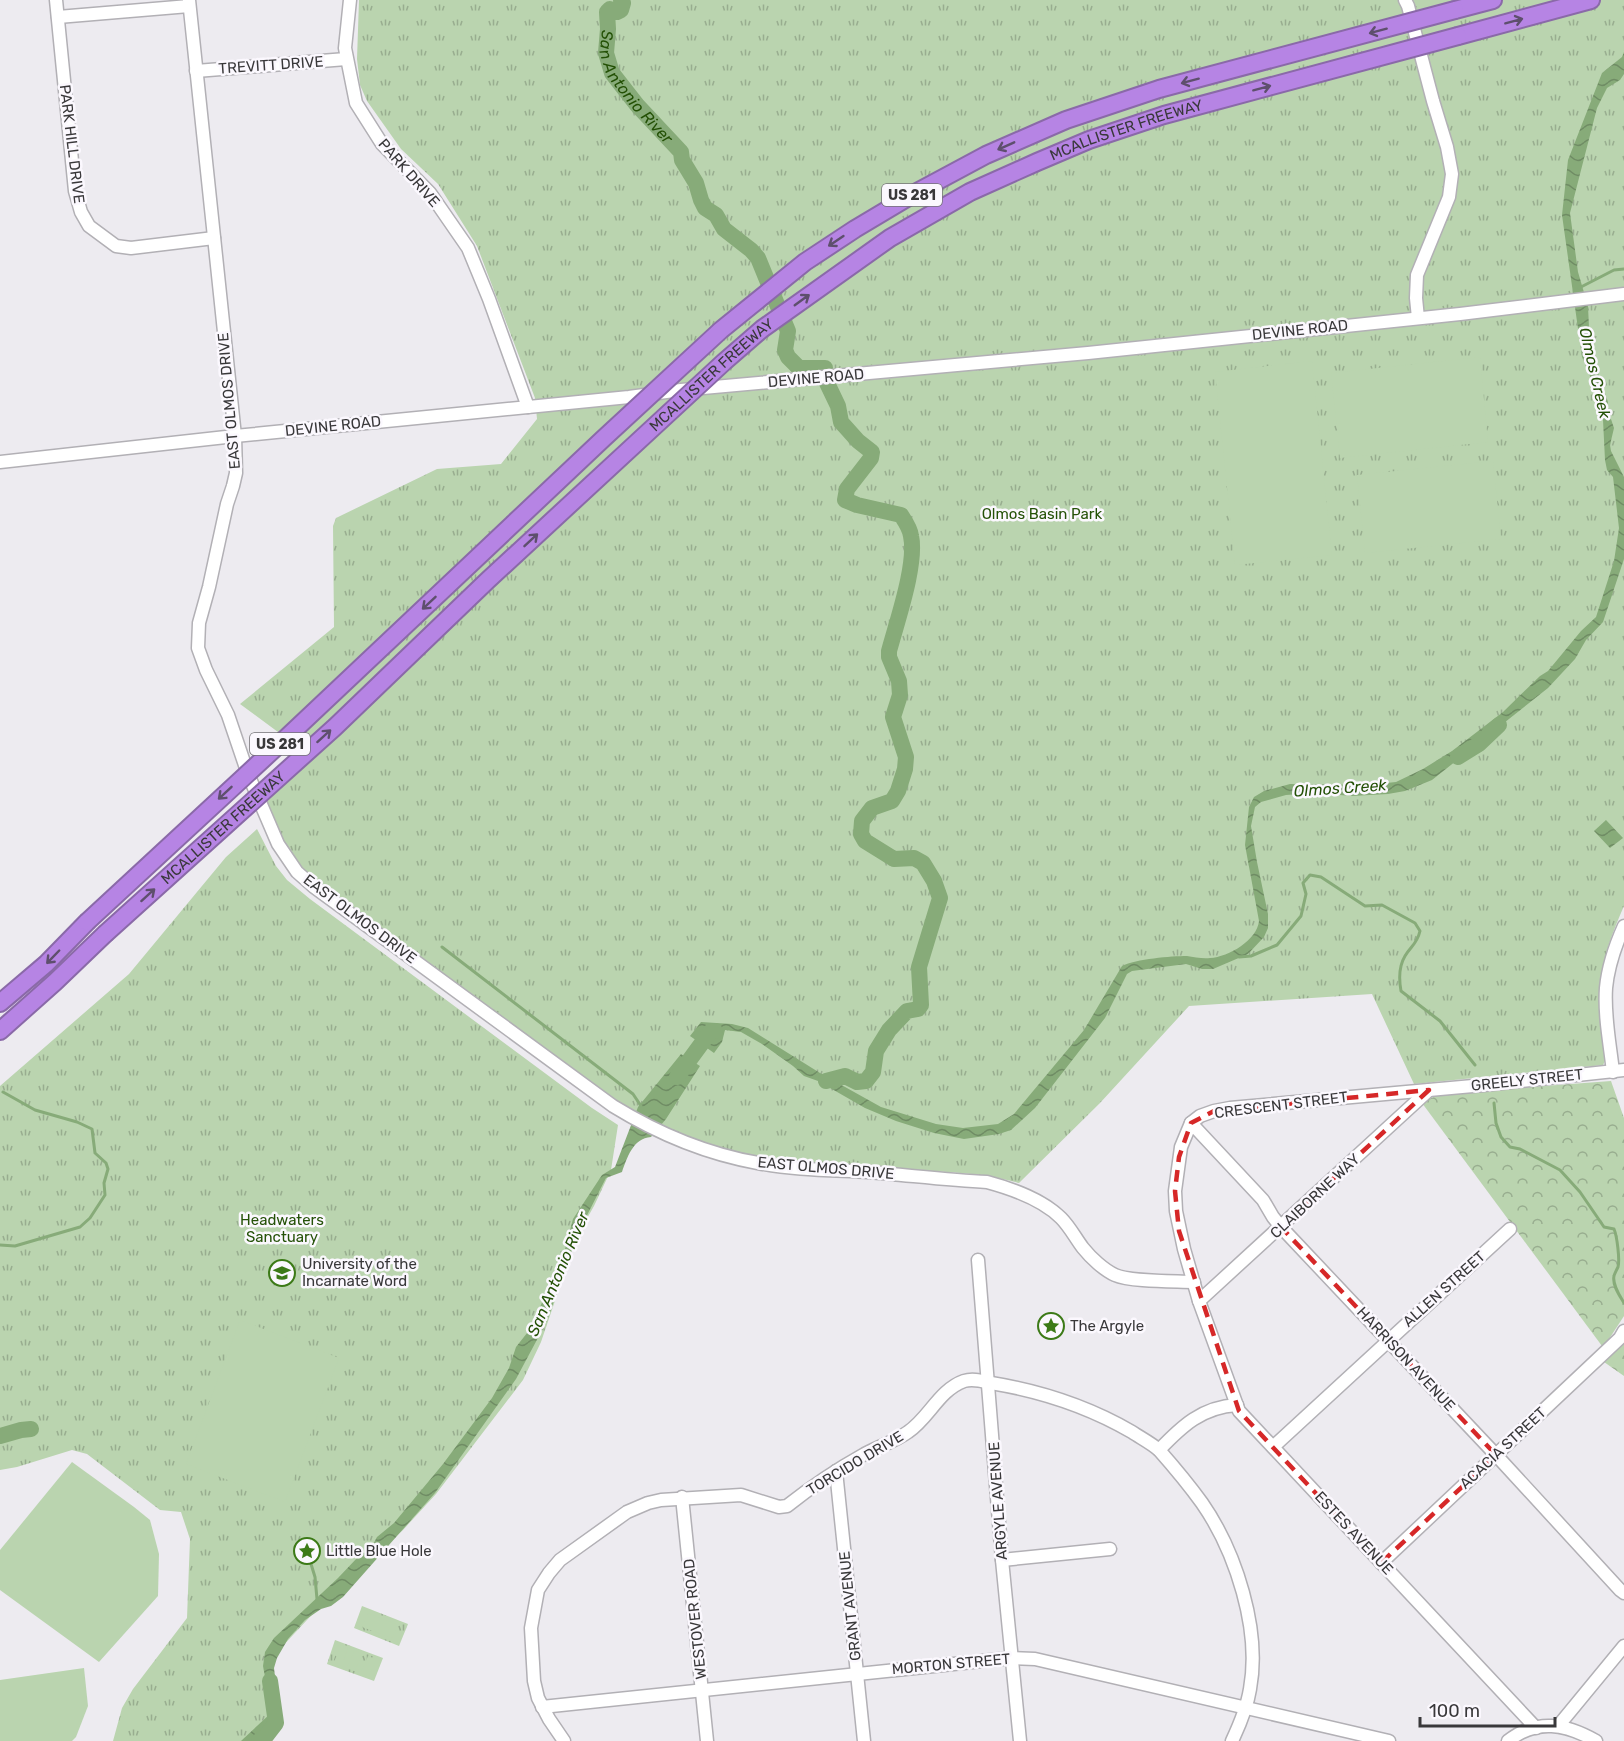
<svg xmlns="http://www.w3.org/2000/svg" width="1624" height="1741" font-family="Rubik,sans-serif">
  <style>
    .grass { fill: url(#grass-tufts) }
    .forest { fill: url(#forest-crowns) }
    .pitch { fill: #bad4af }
    .water { fill: url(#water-waves) }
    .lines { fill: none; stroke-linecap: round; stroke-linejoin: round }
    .stream { stroke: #87ab79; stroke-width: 3 }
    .river { stroke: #87ab79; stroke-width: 16 }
    .minor-casing { stroke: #b2b0b5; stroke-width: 15 }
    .highway-casing { stroke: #8a69a8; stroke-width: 20 }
    .minor { stroke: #fff; stroke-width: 12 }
    .highway { stroke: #b684e4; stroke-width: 16 }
    .highway-bridge-casing { stroke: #8a69a8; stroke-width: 20; stroke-linecap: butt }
    .highway-bridge { stroke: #b684e4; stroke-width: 16 }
    .oneway { stroke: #5e4f6d }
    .marked { fill: none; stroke: #d62828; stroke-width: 4.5; stroke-dasharray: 12 8; stroke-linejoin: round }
    .labels { text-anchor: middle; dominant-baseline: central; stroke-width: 5; stroke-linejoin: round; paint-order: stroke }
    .shield { fill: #fbf8fe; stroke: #737275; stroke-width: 1.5 }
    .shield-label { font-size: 14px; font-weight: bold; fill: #39383a }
    .street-label { font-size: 15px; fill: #39383a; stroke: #fbf8fe }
    .park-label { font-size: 15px; fill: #255208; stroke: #fbf8fe }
    .poi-label { font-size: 15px; fill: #39383a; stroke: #fbf8fe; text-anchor: start }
    .water-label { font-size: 16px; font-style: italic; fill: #235005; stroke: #fbf8fe }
  </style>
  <defs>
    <pattern id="grass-tufts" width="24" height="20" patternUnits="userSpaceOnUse" patternTransform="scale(1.5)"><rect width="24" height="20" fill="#bad4af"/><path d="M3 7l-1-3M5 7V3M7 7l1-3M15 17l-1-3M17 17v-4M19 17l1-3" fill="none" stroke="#98ad8f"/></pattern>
    <pattern id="forest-crowns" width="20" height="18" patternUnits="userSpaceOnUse" patternTransform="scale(1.5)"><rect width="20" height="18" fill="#bad4af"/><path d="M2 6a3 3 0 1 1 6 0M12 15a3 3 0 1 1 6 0" fill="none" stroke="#98ad8f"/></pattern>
    <pattern id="water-waves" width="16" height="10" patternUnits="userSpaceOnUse" patternTransform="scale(1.5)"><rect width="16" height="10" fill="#87ab79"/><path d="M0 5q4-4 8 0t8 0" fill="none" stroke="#6f8c64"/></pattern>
  </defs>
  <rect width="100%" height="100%" fill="#edebf0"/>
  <!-- grass -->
  <g class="grass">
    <path d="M359 0H1624V906C1613 931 1602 959 1600 986 1597 1011 1603 1037 1605 1061L1603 1065 1414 1084 1372 994 1189 1006 1100 1103 1019 1183C978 1171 934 1172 891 1169 847 1166 802 1165 759 1157 705 1147 656 1125 610 1097L319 885 303 871 288 852 264 796 309 755 240 704 334 627 333 526 336 518 437 469 501 464 537 419 535 398 477 246 438 184 401 149 367 101 360 85 357 59Z"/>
    <path d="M257 829 276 866 287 880 310 899 592 1108 618 1125 611 1170 594 1206 577 1236 541 1342 523 1380 436 1494 403 1530 320 1606 279 1650 266 1671 263 1687 271 1722V1734L268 1741H113L122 1708 133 1689 187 1618 190 1539 181 1512 160 1510 87 1454 72 1450 17 1467 0 1470V1086L129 974 226 857Z"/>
    <path d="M362 1606 408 1624 399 1646 354 1628Z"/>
    <path d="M335 1640 383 1658 374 1681 327 1664Z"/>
  </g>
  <!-- forest -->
  <g class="forest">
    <path d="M1611 1081 1624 1118V1316L1609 1339 1602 1346 1422 1103 1439 1094Z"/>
    <path d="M1624 1341V1376L1604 1362Z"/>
  </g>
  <!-- pitch -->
  <g class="pitch">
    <path d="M1480 357 1488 442 1340 458 1331 373Z"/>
    <path d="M1312 361 1332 555 1235 565 1215 372Z"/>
    <path d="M1493 461 1501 539 1365 553 1357 475Z"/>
    <path d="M240 1320 339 1358 285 1502 186 1464Z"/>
    <path d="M72 1462 134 1507 150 1520 159 1554 158 1596 99 1662 0 1590V1550Z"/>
    <path d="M368 1613 398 1625 392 1638 362 1627Z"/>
    <path d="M341 1645 348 1648 342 1665 334 1662Z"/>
    <path d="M354 1651 362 1654 355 1671 347 1668Z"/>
    <path d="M368 1656 376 1659 369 1676 361 1673Z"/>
    <path d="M84 1668 88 1706 76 1737 72 1741H0V1680Z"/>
  </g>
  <!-- water -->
  <g class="water">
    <path d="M1624 52V74L1620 80 1607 88 1597 108 1570 213 1578 272 1588 306 1590 349 1608 402V410L1614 428 1610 445 1611 451 1624 477V559L1603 622 1586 640 1575 659 1548 688 1432 780 1405 791 1388 794 1352 796 1316 793 1286 795 1261 802 1255 807 1251 826 1257 862 1268 914V928L1264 937 1248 954 1213 969H1202L1186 964 1132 971 1127 974 1105 1018 1035 1108 1011 1130 999 1134 964 1139 934 1133 896 1121 865 1108 818 1081 804 1076 793 1066 762 1044 741 1032 725 1030 722 1042 714 1053 690 1036 701 1022 732 1024 748 1028 820 1073 881 1107 936 1124 963 1128 998 1124 1014 1114 1084 1030 1122 966C1136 959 1171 956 1187 956 1194 957 1203 959 1210 958 1229 957 1257 940 1259 921L1245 845 1249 807 1254 797 1264 791 1290 784 1367 785 1396 782 1423 769 1452 751 1503 712 1540 676 1548 671 1581 631 1596 617 1614 561 1619 528 1613 477 1607 470 1605 460 1603 420 1589 373 1582 357 1562 215 1568 160 1602 73 1622 57Z"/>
    <path d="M1606 820 1623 838 1610 848 1594 831Z"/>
    <path d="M681 1054 700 1066 666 1119 651 1137C633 1138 627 1158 622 1172L606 1178 577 1235 547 1321 516 1379 435 1493 343 1597 331 1606 321 1609 305 1620 288 1639 277 1658 274 1668 279 1710 269 1699 263 1666 265 1652 274 1638 338 1578 357 1558 371 1548 377 1537 394 1523 443 1464 492 1398 509 1368 516 1347 531 1328 565 1249 573 1219 602 1175 615 1167 638 1107Z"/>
    <path d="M271 1713 282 1722V1726L267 1741H241Z"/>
  </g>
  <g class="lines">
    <!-- stream -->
    <g class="stream">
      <path d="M1579 288 1614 270 1624 269"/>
      <path d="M442 947 633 1094 641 1106"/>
      <path d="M1239 957 1251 956 1277 945 1301 916 1306 894 1303 883 1310 875 1321 877 1365 906 1382 905 1415 923 1420 931C1417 944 1411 946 1405 956 1399 966 1399 980 1401 991L1440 1021 1475 1065"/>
      <path d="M1494 1103 1496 1123 1501 1137 1510 1147 1520 1149 1560 1170 1580 1192 1604 1227 1614 1229C1617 1236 1620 1260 1618 1267 1617 1269 1614 1275 1614 1276 1612 1285 1620 1296 1624 1303"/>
      <path d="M0 1245 15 1246 80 1227 90 1218 105 1195 104 1183 108 1169 106 1163 95 1153 92 1129 77 1122 35 1110 3 1092"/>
      <path d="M307 1551 315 1577 317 1599"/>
    </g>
    <!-- river -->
    <g class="river">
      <path id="s1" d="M621 0 623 3 621 10 617 12 610 9 607 12 608 29 606 53 612 73 637 105 681 152 682 160 696 183 701 200 705 208 716 215 724 229 751 250 758 258 788 331 785 350 788 357 799 368H825"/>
      <path d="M1458 757 1479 744 1499 725"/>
      <path d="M677 1077 710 1032 715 1031"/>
      <path d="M826 1081 845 1076 857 1082 866 1081 873 1072 876 1051 889 1030 907 1011 918 1009 921 1005 919 967 940 898 934 881 923 863 914 858 894 859 865 841 861 834 862 821 872 808 892 801 898 791 905 769 906 757 893 717 900 695 899 681 889 657V651C897 621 917 564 911 536 910 528 905 521 901 515L857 505 845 500 847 489 871 458 872 452 858 441 841 422 838 406 827 383"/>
      <path d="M0 1436 21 1430 31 1429"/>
      <path d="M259 1741 266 1736 276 1723 270 1681"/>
    </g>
    <defs>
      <g id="minor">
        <path d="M56 0 75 191 81 212 89 226 116 246 131 248 214 238"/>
        <path d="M189 0 235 436 236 473 233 486 227 504 209 587 199 623 198 648 206 670 228 715 248 774 278 844 297 872 314 887 613 1106C657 1133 707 1154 758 1163 794 1170 831 1170 868 1172 907 1175 947 1180 987 1182 1013 1189 1042 1199 1061 1218 1070 1227 1076 1239 1083 1248 1091 1258 1104 1270 1115 1275 1131 1282 1174 1281 1194 1282"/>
        <path d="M350 0 345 48 356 103 382 144 430 193 468 248 489 299 528 407"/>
        <path d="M1405 0 1408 6 1433 101 1447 147 1452 174 1449 197 1417 275 1416 298 1418 318"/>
        <path d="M58 17 189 6"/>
        <path d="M196 71 346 59"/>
        <path d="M0 462 235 436 629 397 681 390 1088 353 1460 314 1624 294"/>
        <path d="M1613 1072C1610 1044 1604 1016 1606 988 1608 967 1615 946 1624 926"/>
        <path d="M1191 1123 1263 1200 1273 1217 1281 1227 1496 1455 1620 1590 1624 1593"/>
        <path d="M978 1260 1002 1560 1020 1741"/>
        <path d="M1199 1301 1429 1090"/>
        <path d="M1273 1447 1510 1229"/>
        <path d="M1159 1450C1182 1426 1202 1407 1237 1405"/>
        <path d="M836 1471 864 1741"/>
        <path d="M682 1497 707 1741"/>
        <path d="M1002 1560 1110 1549"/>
        <path d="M1381 1563 1620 1338 1624 1331"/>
        <path d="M542 1707 1011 1658 1035 1659 1389 1741"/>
        <path d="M1559 1725 1624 1646"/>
        <path d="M1536 1728 1239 1411 1199 1301 1184 1249 1176 1211 1175 1191 1181 1147 1191 1123 1200 1116 1214 1111 1230 1108 1484 1085 1624 1070"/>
        <path d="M564 1741 549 1719 538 1698 534 1681 531 1628 538 1590 549 1573 560 1560 627 1512 648 1503 661 1500 741 1495 779 1507 787 1506C811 1487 836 1470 863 1455 877 1447 894 1442 908 1432 929 1418 939 1390 964 1381 973 1378 982 1381 991 1383 1040 1391 1089 1407 1132 1432 1141 1438 1151 1443 1159 1450 1174 1467 1189 1485 1202 1503 1236 1552 1261 1630 1250 1689 1247 1708 1240 1724 1232 1741"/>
        <path d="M1508 1741C1537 1718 1566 1724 1596 1741"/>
      </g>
      <g id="highway">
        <path d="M1455 10 1493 0"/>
        <path d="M1458 36 1591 0"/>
        <path d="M0 1003 46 964 87 922"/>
        <path d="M0 1031 55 982 105 934"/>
      </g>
    </defs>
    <!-- minor casing -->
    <use href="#minor" class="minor-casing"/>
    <!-- highway casing -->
    <use href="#highway" class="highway-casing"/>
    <!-- minor -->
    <use href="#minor" class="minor"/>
    <!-- highway -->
    <use href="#highway" class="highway"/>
    <defs>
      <g id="highway-bridge">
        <path d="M87 922 286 738 604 438 721 330 805 262 855 229 917 192 986 155 1066 120 1159 89 1455 10"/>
        <path id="s2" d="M105 934 335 727 488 580 724 362 762 329 890 238 970 192 1037 162 1089 140 1164 115 1458 36"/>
      </g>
    </defs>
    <!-- highway-bridge casing -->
    <use href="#highway-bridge" class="highway-bridge-casing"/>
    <!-- highway-bridge -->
    <use href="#highway-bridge" class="highway-bridge"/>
  </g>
  <!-- one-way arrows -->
  <defs><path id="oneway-shaft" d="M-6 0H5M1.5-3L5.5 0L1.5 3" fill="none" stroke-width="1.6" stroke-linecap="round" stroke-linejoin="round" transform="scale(1.5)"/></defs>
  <g class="oneway">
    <use href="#oneway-shaft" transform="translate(1514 21) rotate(-15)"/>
    <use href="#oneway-shaft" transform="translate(1378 31) rotate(165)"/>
    <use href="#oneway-shaft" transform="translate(1190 81) rotate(165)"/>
    <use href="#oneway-shaft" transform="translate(1262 88) rotate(-15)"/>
    <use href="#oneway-shaft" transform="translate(1006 146) rotate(156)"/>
    <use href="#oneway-shaft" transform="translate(836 241) rotate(146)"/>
    <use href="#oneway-shaft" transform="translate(802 300) rotate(-36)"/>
    <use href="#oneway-shaft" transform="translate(531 540) rotate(-43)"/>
    <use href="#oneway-shaft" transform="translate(429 603) rotate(137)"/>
    <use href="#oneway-shaft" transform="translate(324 736) rotate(-42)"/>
    <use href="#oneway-shaft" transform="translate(225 793) rotate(137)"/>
    <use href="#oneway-shaft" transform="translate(148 895) rotate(-42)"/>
    <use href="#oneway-shaft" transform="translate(53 957) rotate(134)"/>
  </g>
  <!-- marked area -->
  <path class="marked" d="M1429 1090 1281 1227 1496 1455 1381 1563 1239 1411 1179 1231 1175 1191 1179 1157 1191 1123 1214 1111Z"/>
  <!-- icons -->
  <defs>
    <symbol id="university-ring" viewBox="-11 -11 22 22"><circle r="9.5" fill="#fbf8fe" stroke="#3c7a17" stroke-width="1.5"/><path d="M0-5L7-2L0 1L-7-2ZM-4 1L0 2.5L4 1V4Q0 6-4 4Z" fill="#3c7a17"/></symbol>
    <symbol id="sight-ring" viewBox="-11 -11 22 22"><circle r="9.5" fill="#fbf8fe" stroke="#3c7a17" stroke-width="1.5"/><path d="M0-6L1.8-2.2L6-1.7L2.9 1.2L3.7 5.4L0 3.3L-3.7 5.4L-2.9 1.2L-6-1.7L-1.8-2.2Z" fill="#3c7a17"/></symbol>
  </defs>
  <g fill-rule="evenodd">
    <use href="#university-ring" x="267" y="1258" width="30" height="30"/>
    <use href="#sight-ring" x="1036" y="1311" width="30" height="30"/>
    <use href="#sight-ring" x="292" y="1536" width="30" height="30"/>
  </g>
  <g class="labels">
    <!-- shield labels -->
    <g class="shield">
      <rect x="882" y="184" width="60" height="22" rx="4.5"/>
      <rect x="250" y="733" width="60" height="22" rx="4.5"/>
    </g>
    <g class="shield-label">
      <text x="912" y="195">US 281</text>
      <text x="280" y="744">US 281</text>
    </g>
    <!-- street labels -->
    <g class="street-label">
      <text transform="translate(271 65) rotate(-4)">TREVITT DRIVE</text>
      <text stroke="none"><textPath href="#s2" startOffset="1311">MCALLISTER FREEWAY</textPath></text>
      <text transform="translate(72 144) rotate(83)">PARK HILL DRIVE</text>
      <text transform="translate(409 173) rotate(49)">PARK DRIVE</text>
      <text transform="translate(1300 330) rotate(-6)">DEVINE ROAD</text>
      <text stroke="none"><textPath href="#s2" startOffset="825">MCALLISTER FREEWAY</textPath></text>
      <text transform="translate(816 378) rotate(-5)">DEVINE ROAD</text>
      <text transform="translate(229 401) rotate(-95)">EAST OLMOS DRIVE</text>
      <text transform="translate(333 426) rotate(-6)">DEVINE ROAD</text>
      <text stroke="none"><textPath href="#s2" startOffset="159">MCALLISTER FREEWAY</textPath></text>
      <text transform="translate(360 919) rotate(37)">EAST OLMOS DRIVE</text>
      <text transform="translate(1527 1080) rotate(-6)">GREELY STREET</text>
      <text transform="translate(1281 1105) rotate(-7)">CRESCENT STREET</text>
      <text transform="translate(826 1168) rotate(5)">EAST OLMOS DRIVE</text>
      <text transform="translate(1315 1196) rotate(-43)">CLAIBORNE WAY</text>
      <text transform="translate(1444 1289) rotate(-42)">ALLEN STREET</text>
      <text transform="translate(1406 1359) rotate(47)">HARRISON AVENUE</text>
      <text transform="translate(1503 1448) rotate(-43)">ACACIA STREET</text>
      <text transform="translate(855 1463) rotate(-31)">TORCIDO DRIVE</text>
      <text transform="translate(998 1501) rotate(-94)">ARGYLE AVENUE</text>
      <text transform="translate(1354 1533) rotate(47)">ESTES AVENUE</text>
      <text transform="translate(850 1606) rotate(-96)">GRANT AVENUE</text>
      <text transform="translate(695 1619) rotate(-96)">WESTOVER ROAD</text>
      <text transform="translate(951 1664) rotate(-5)">MORTON STREET</text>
    </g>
    <!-- park labels -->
    <g class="park-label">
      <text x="1042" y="514">Olmos Basin Park</text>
      <text x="282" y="1220">Headwaters<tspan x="282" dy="17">Sanctuary</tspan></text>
    </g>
    <!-- poi labels -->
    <g class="poi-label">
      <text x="302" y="1264">University of the<tspan x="302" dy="17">Incarnate Word</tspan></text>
      <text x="1070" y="1326">The Argyle</text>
      <text x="326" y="1551">Little Blue Hole</text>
    </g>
    <!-- water labels -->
    <g class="water-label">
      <text stroke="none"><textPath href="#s1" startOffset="112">San Antonio River</textPath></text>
      <text transform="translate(1595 373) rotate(77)">Olmos Creek</text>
      <text transform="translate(1340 788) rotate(-4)">Olmos Creek</text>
      <text transform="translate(558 1274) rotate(-67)">San Antonio River</text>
    </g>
  </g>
  <!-- scale -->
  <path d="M1420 1717v9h135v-9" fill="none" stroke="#39383a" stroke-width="3"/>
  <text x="1429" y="1717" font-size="18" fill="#39383a" stroke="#fbf8fe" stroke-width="4.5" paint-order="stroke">100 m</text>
</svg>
